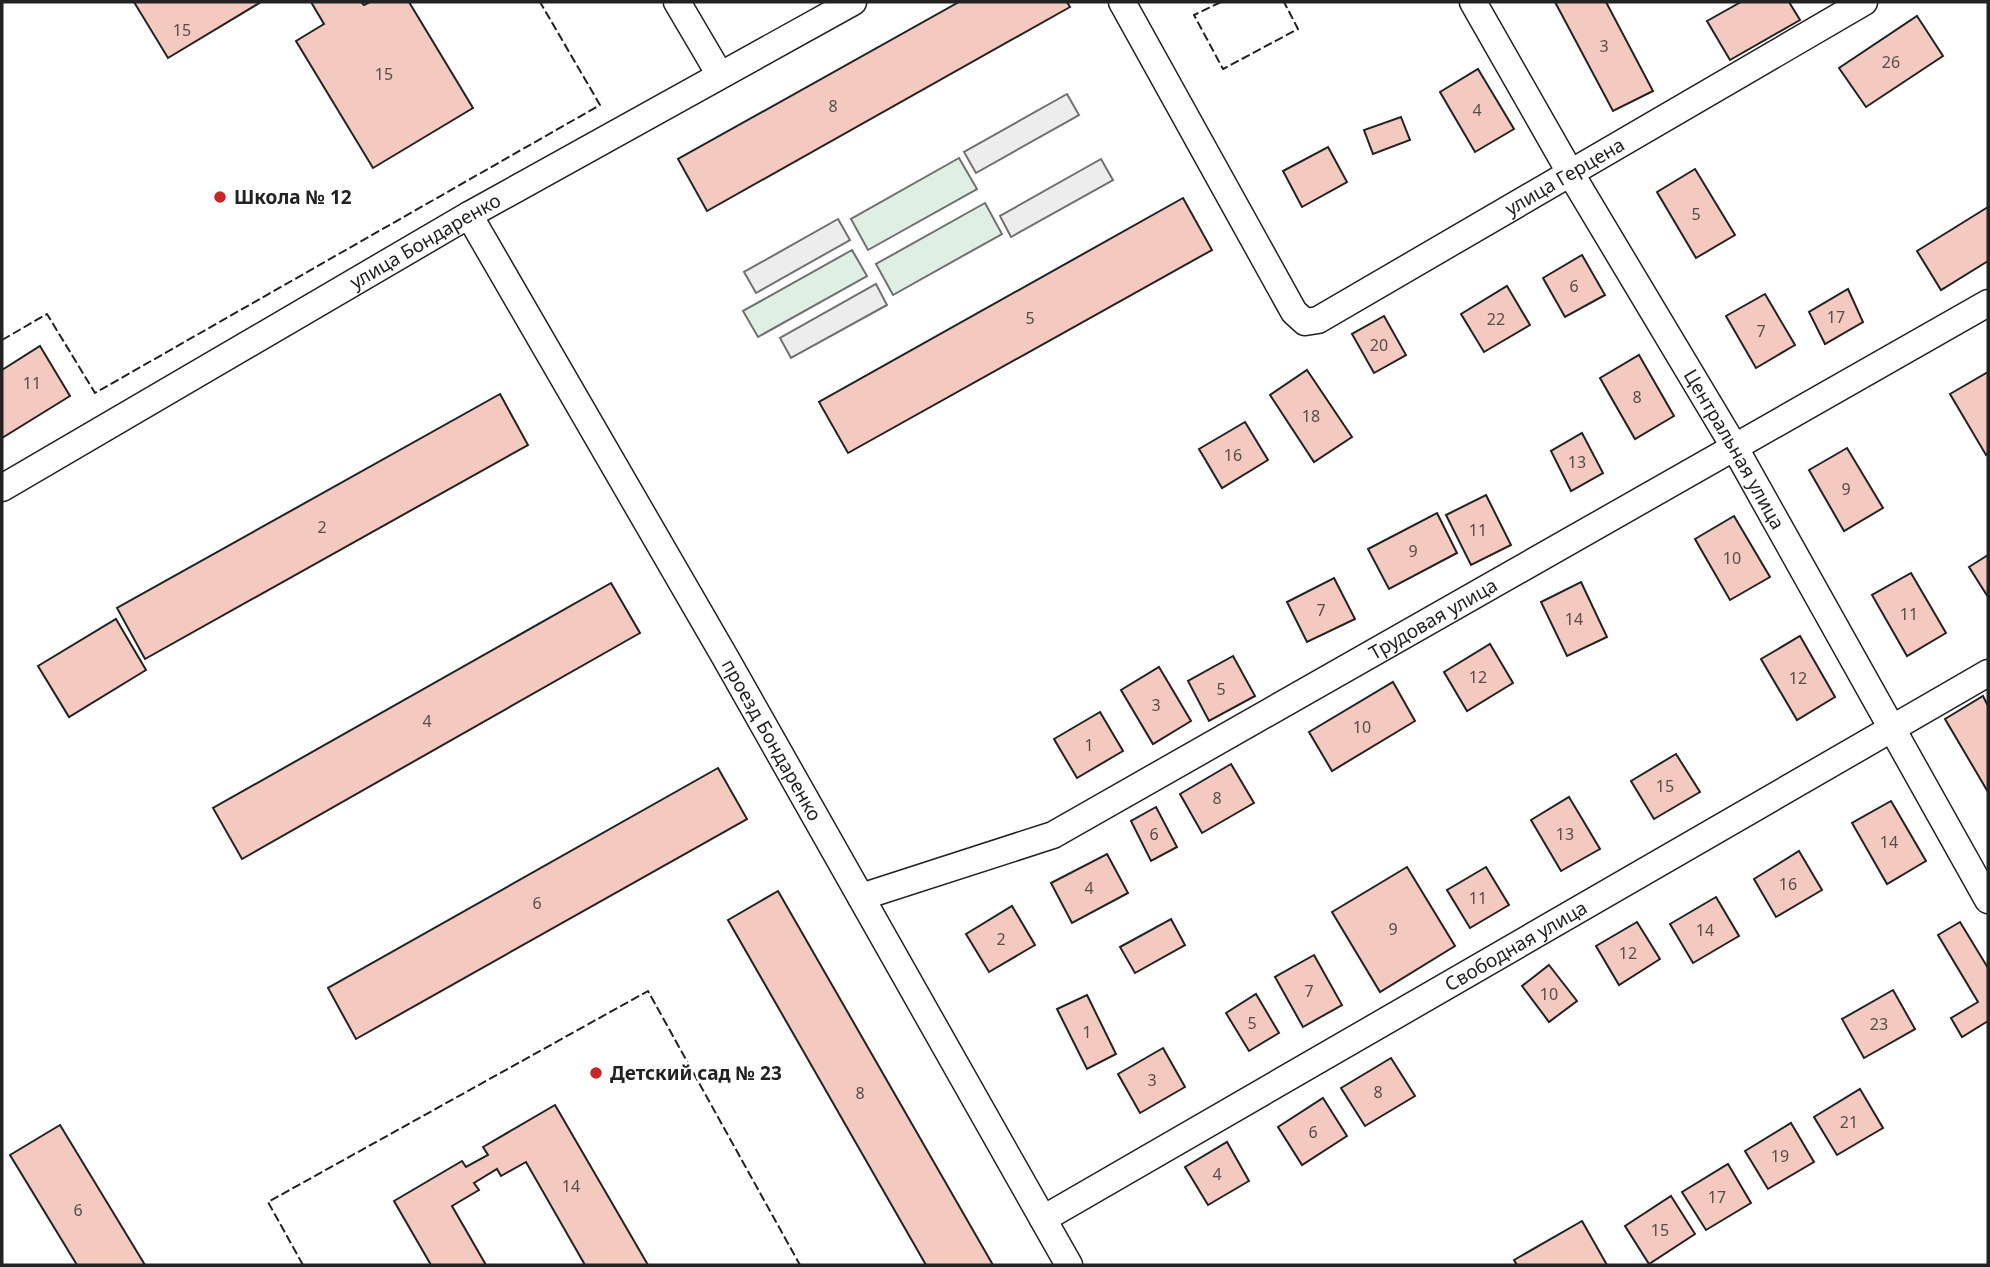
<svg xmlns="http://www.w3.org/2000/svg" width="1990" height="1267" font-family="'Noto Sans',sans-serif">
  <style>
    .green { fill: #e0efe3; stroke: #6f6f6f; stroke-width: 2 }
    .parking { fill: #ededed; stroke: #6f6f6f; stroke-width: 2 }
    .building { fill: #f3c9c0; stroke: #222; stroke-width: 2 }
    .lines { fill: none; stroke-linecap: round; stroke-linejoin: round }
    .street-casing { stroke: #222; stroke-width: 29 }
    .street { stroke: #fff; stroke-width: 26 }
    .fence { stroke: #222; stroke-width: 2; stroke-dasharray: 9 3.5; stroke-linecap: butt }
    .poi-dot { fill: #c62828; stroke: #fff; stroke-width: 2.5 }
    .labels { text-anchor: middle; dominant-baseline: central; stroke-width: 5; stroke-linejoin: round; paint-order: stroke }
    .number-label { font-size: 16px; fill: #564c4a }
    .street-label { font-size: 19px; fill: #222; stroke: #fff }
    .poi-label { font-size: 19px; font-weight: bold; fill: #222; stroke: #fff; text-anchor: start }
  </style>
  <rect width="100%" height="100%" fill="#fff"/>
  <!-- green -->
  <g class="green">
    <path d="M959 158 977 189 868 250 851 219Z"/>
    <path d="M985 203 1002 234 893 295 876 264Z"/>
    <path d="M852 250 867 276 758 337 743 311Z"/>
  </g>
  <!-- parking -->
  <g class="parking">
    <path d="M1067 94 1079 115 976 173 964 152Z"/>
    <path d="M1101 159 1113 180 1011 237 1000 216Z"/>
    <path d="M838 219 850 240 756 293 744 272Z"/>
    <path d="M876 284 887 305 791 358 780 338Z"/>
  </g>
  <!-- building -->
  <g class="building">
    <path d="M134 2H261L168 58Z"/>
    <path d="M311 2H361L364 5 370 2H409L473 108 373 168 296 41 324 24Z"/>
    <path d="M959 2H1067L1070 7 707 211 678 159Z"/>
    <path d="M1555 2H1606L1653 91 1613 111Z"/>
    <path d="M1741 2H1789L1800 20 1730 60 1707 21Z"/>
    <path d="M1917 16 1943 56 1866 107 1839 68Z"/>
    <path d="M1478 69 1514 129 1475 152 1440 92Z"/>
    <path d="M1401 117 1410 140 1373 154 1364 130Z"/>
    <path d="M1328 147 1347 182 1302 207 1283 171Z"/>
    <path d="M1695 169 1735 235 1696 258 1657 192Z"/>
    <path d="M1183 198 1212 250 848 453 819 402Z"/>
    <path d="M1988 207V261L1941 290 1917 251Z"/>
    <path d="M1582 255 1605 295 1565 317 1543 278Z"/>
    <path d="M1507 286 1530 325 1484 352 1461 314Z"/>
    <path d="M1848 289 1863 322 1825 344 1809 312Z"/>
    <path d="M1765 294 1795 345 1756 368 1726 316Z"/>
    <path d="M1384 316 1406 355 1374 373 1352 334Z"/>
    <path d="M40 346 70 396 2 438V370Z"/>
    <path d="M1639 355 1674 416 1635 439 1600 378Z"/>
    <path d="M1307 370 1352 437 1314 462 1270 395Z"/>
    <path d="M1988 372V453L1986 455 1950 394Z"/>
    <path d="M500 394 528 445 145 659 117 608Z"/>
    <path d="M1245 422 1268 460 1222 488 1199 449Z"/>
    <path d="M1582 433 1603 473 1571 491 1551 451Z"/>
    <path d="M1847 448 1883 508 1844 531 1809 470Z"/>
    <path d="M1486 495 1511 545 1471 565 1446 515Z"/>
    <path d="M1437 513 1457 553 1389 589 1368 549Z"/>
    <path d="M1734 516 1770 577 1730 600 1695 539Z"/>
    <path d="M1988 555V597L1969 567Z"/>
    <path d="M1911 573 1946 633 1907 656 1872 595Z"/>
    <path d="M1334 578 1355 619 1307 642 1287 602Z"/>
    <path d="M1581 582 1607 637 1567 656 1541 602Z"/>
    <path d="M611 583 640 633 242 859 213 808Z"/>
    <path d="M116 619 146 670 69 717 38 666Z"/>
    <path d="M1800 636 1835 697 1797 720 1761 659Z"/>
    <path d="M1490 644 1513 683 1467 711 1444 672Z"/>
    <path d="M1233 656 1255 696 1209 721 1188 681Z"/>
    <path d="M1159 667 1191 721 1153 744 1121 690Z"/>
    <path d="M1393 682 1415 721 1332 771 1309 732Z"/>
    <path d="M1983 696 1988 706V792L1945 719Z"/>
    <path d="M1100 712 1123 751 1077 778 1054 739Z"/>
    <path d="M1676 754 1700 792 1654 819 1631 781Z"/>
    <path d="M1231 764 1254 803 1202 833 1180 794Z"/>
    <path d="M718 768 747 819 356 1039 328 988Z"/>
    <path d="M1569 797 1600 849 1561 871 1531 820Z"/>
    <path d="M1891 801 1926 861 1887 884 1852 823Z"/>
    <path d="M1156 807 1177 847 1151 861 1131 821Z"/>
    <path d="M1799 851 1822 890 1776 917 1754 879Z"/>
    <path d="M1107 854 1128 893 1072 923 1051 883Z"/>
    <path d="M1407 867 1455 946 1380 992 1332 912Z"/>
    <path d="M1486 867 1509 905 1470 928 1447 890Z"/>
    <path d="M778 891 993 1265H926L728 920Z"/>
    <path d="M1716 897 1739 936 1693 963 1670 924Z"/>
    <path d="M1012 906 1035 945 989 972 966 934Z"/>
    <path d="M1171 919 1185 945 1135 973 1120 947Z"/>
    <path d="M1637 922 1660 959 1619 985 1596 946Z"/>
    <path d="M1960 922 1988 968V1021L1962 1037 1951 1018 1978 1002 1938 935Z"/>
    <path d="M1314 955 1342 1005 1303 1027 1275 977Z"/>
    <path d="M1549 965 1577 1001 1549 1022 1522 986Z"/>
    <path d="M1893 990 1915 1029 1864 1058 1842 1019Z"/>
    <path d="M1256 994 1279 1033 1249 1051 1226 1013Z"/>
    <path d="M1087 995 1116 1054 1087 1069 1057 1009Z"/>
    <path d="M1163 1048 1185 1087 1140 1113 1118 1074Z"/>
    <path d="M1391 1058 1415 1096 1365 1126 1341 1088Z"/>
    <path d="M1860 1089 1883 1128 1837 1155 1814 1117Z"/>
    <path d="M1323 1098 1347 1136 1302 1165 1278 1127Z"/>
    <path d="M555 1105 648 1265H585L526 1162 501 1176 497 1169 474 1183 479 1190 452 1206 486 1265H431L394 1201 462 1161 466 1167 488 1155 483 1147Z"/>
    <path d="M1791 1123 1814 1162 1768 1189 1745 1151Z"/>
    <path d="M60 1125 145 1265H77L10 1155Z"/>
    <path d="M1227 1142 1249 1181 1208 1205 1185 1167Z"/>
    <path d="M1728 1164 1751 1203 1706 1230 1682 1192Z"/>
    <path d="M1671 1196 1695 1234 1649 1264 1625 1226Z"/>
    <path d="M1582 1221 1607 1265H1517L1514 1260Z"/>
  </g>
  <g class="lines">
    <defs>
      <g id="street">
        <path d="M677 2 720 75"/>
        <path id="s1" d="M1122 2 1294 312 1305 322 1318 320 1864 2"/>
        <path id="s2" d="M1473 2 1571 174 1735 448 1988 900"/>
        <path id="s3" d="M469 215 725 657 1069 1265"/>
        <path id="s4" d="M2 488 469 215 853 2"/>
        <path id="s5" d="M861 897 1053 835 1988 303"/>
        <path id="s6" d="M1043 1219 1988 673"/>
      </g>
    </defs>
    <!-- street casing -->
    <use href="#street" class="street-casing"/>
    <!-- street -->
    <use href="#street" class="street"/>
    <!-- fence -->
    <g class="fence">
      <path d="M1221 2 1194 15 1223 69 1298 29 1284 2"/>
      <path d="M2 340 47 314 95 393 600 105 540 2"/>
      <path d="M303 1265 268 1202 648 991 800 1265"/>
    </g>
  </g>
  <!-- markers -->
  <g class="poi-dot">
    <circle cx="220" cy="197" r="7"/>
    <circle cx="596" cy="1073" r="7"/>
  </g>
  <g class="labels">
    <!-- number labels -->
    <g class="number-label">
      <text x="182" y="30">15</text>
      <text x="1604" y="46">3</text>
      <text x="1891" y="62">26</text>
      <text x="384" y="74">15</text>
      <text x="833" y="106">8</text>
      <text x="1477" y="110">4</text>
      <text x="1696" y="214">5</text>
      <text x="1574" y="286">6</text>
      <text x="1836" y="317">17</text>
      <text x="1030" y="318">5</text>
      <text x="1496" y="319">22</text>
      <text x="1761" y="331">7</text>
      <text x="1379" y="345">20</text>
      <text x="32" y="383">11</text>
      <text x="1637" y="397">8</text>
      <text x="1311" y="416">18</text>
      <text x="1233" y="455">16</text>
      <text x="1577" y="462">13</text>
      <text x="1846" y="489">9</text>
      <text x="322" y="527">2</text>
      <text x="1478" y="530">11</text>
      <text x="1413" y="551">9</text>
      <text x="1732" y="558">10</text>
      <text x="1321" y="610">7</text>
      <text x="1909" y="614">11</text>
      <text x="1574" y="619">14</text>
      <text x="1478" y="677">12</text>
      <text x="1798" y="678">12</text>
      <text x="1221" y="689">5</text>
      <text x="1156" y="705">3</text>
      <text x="427" y="721">4</text>
      <text x="1362" y="727">10</text>
      <text x="1089" y="745">1</text>
      <text x="1665" y="786">15</text>
      <text x="1217" y="798">8</text>
      <text x="1154" y="834">6</text>
      <text x="1565" y="834">13</text>
      <text x="1889" y="842">14</text>
      <text x="1788" y="884">16</text>
      <text x="1089" y="888">4</text>
      <text x="1478" y="898">11</text>
      <text x="537" y="903">6</text>
      <text x="1393" y="929">9</text>
      <text x="1705" y="930">14</text>
      <text x="1001" y="939">2</text>
      <text x="1628" y="953">12</text>
      <text x="1309" y="991">7</text>
      <text x="1549" y="994">10</text>
      <text x="1252" y="1023">5</text>
      <text x="1879" y="1024">23</text>
      <text x="1087" y="1032">1</text>
      <text x="1152" y="1080">3</text>
      <text x="1378" y="1092">8</text>
      <text x="860" y="1093">8</text>
      <text x="1849" y="1122">21</text>
      <text x="1313" y="1132">6</text>
      <text x="1780" y="1156">19</text>
      <text x="1217" y="1174">4</text>
      <text x="571" y="1186">14</text>
      <text x="1717" y="1197">17</text>
      <text x="78" y="1210">6</text>
      <text x="1660" y="1230">15</text>
    </g>
    <!-- street labels -->
    <g class="street-label">
      <text stroke="none"><textPath href="#s1" startOffset="668">улица Герцена</textPath></text>
      <text stroke="none"><textPath href="#s4" startOffset="490">улица Бондаренко</textPath></text>
      <text stroke="none"><textPath href="#s2" startOffset="518">Центральная улица</textPath></text>
      <text stroke="none"><textPath href="#s5" startOffset="639">Трудовая улица</textPath></text>
      <text stroke="none"><textPath href="#s3" startOffset="606">проезд Бондаренко</textPath></text>
      <text stroke="none"><textPath href="#s6" startOffset="546">Свободная улица</textPath></text>
    </g>
    <!-- poi labels -->
    <g class="poi-label">
      <text x="234" y="197">Школа № 12</text>
      <text x="610" y="1073">Детский сад № 23</text>
    </g>
  </g>
  <!-- border -->
  <rect width="1990" height="1267" fill="none" stroke="#222222" stroke-width="7"/>
</svg>
